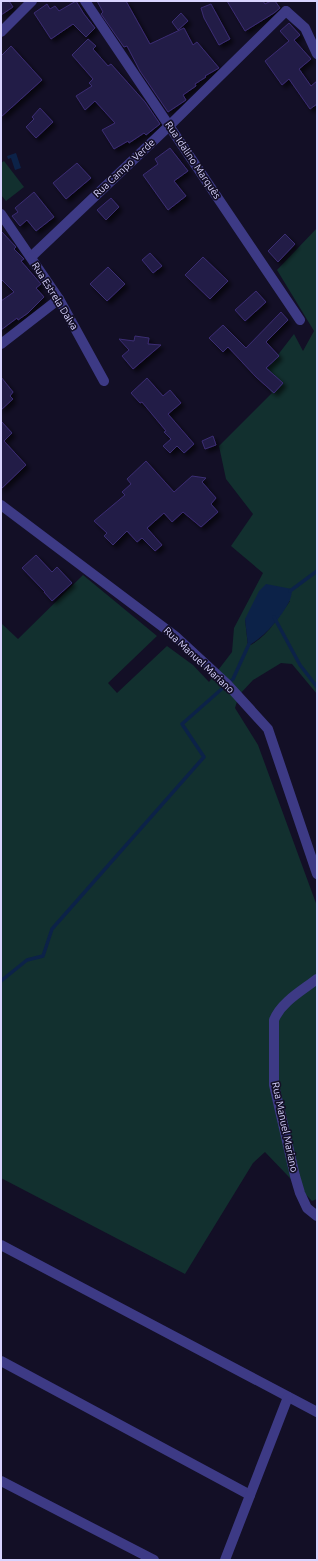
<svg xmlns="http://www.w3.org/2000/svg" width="318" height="1561" font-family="Ubuntu,sans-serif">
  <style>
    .green { fill: #12302f; fill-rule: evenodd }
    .water { fill: #0c2248 }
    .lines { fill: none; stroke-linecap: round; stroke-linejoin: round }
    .stream { stroke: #0c2248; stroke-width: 3.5 }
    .building { fill: #241b47; stroke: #3b2d73; filter: url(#shadow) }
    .minor { stroke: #3d3a85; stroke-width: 10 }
    .labels { text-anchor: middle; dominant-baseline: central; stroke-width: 3.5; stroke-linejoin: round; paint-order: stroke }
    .street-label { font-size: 10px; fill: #d9d4ff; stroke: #130f26 }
  </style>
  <defs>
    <filter id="shadow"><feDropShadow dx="3.5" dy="3.5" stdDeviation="2" flood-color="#0009"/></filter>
  </defs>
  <rect width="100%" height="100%" fill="#130f26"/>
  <!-- green -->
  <g class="green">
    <path d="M4 161 24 187 6 201 1 195V163Z"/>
    <path d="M317 228V694L292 664 281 663 253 680 239 695 235 708 258 745 317 906V1199L312 1201 265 1152 253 1163 185 1274 1 1178V623L18 639 83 575 157 636 108 683 117 693 167 646 193 665 209 682 232 652 234 628 263 573 231 546 253 514 226 479 219 446 272 393 260 378 294 334 303 351 314 331 277 270ZM290 601C279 616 266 639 248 646L245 619Z"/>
  </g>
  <!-- water -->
  <g class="water">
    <path d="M16 153 21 168 15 170 11 158 8 159 7 156Z"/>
    <path d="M266 584 292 589C292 593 291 598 289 602 280 619 264 637 248 646L245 619 259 591Z"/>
  </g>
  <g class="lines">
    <!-- stream -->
    <g class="stream">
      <path d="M290 591 317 571"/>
      <path d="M274 617 300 665 317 687"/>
      <path d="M1 981 27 960 43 956 52 929 204 757 182 724 233 679 249 644"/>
    </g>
  </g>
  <!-- building -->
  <g class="building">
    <path d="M1 1H9L13 7 1 15Z"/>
    <path d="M76 1 84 14 95 28 86 37 73 24 51 39 34 13 47 4 50 9 55 6 59 11Z"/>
    <path d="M97 1H126L150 44 184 28 193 45 197 42 219 68 205 76 206 77 195 84 196 86 183 95 186 100 168 112 140 71 127 46 124 47 101 14 103 12Z"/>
    <path d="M227 1H263L265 4 271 1H275L280 8 274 13 245 31Z"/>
    <path d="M211 4 230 39 219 45 204 18 201 8Z"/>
    <path d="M181 13 188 21 178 30 172 22Z"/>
    <path d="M289 23 300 35 294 40 311 59 299 69 311 86 317 81V104L310 109 289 79 282 85 265 61 289 41 280 31Z"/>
    <path d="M88 39 96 46 93 49 108 66 111 64 145 102 160 124 146 135 144 133 129 143 128 141 114 149 102 130 115 123 95 101 85 110 76 96 92 86 89 83 93 79 72 55Z"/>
    <path d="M11 46 42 80 1 117V56Z"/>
    <path d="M40 108 53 122 36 138 26 127 34 119 32 117Z"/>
    <path d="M170 148 188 171 174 181 186 196 168 210 143 175 158 164 155 159Z"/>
    <path d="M77 163 91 178 66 199 53 183Z"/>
    <path d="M34 192 54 217 36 231 27 220 20 226 12 216 18 212 15 208Z"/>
    <path d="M111 198 119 207 106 220 97 210Z"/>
    <path d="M1 231 16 247 14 249 24 259 21 261 41 284 36 288 44 297 28 313 18 320 17 318 1 330V301L14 292 1 279Z"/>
    <path d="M285 234 295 244 278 262 268 251Z"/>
    <path d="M150 253 162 266 153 273 142 260Z"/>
    <path d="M203 257 228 281 210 299 185 275Z"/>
    <path d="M108 267 125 284 107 301 90 284Z"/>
    <path d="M256 291 266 302 245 321 235 310Z"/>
    <path d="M281 312 288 320 266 342 279 356 266 368 283 383 274 393 256 377 228 347 223 352 209 338 223 325 246 348Z"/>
    <path d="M135 336 149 338 148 344 161 345 133 369 122 356 129 350 119 339 134 341Z"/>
    <path d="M1 377 13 392 10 396 13 399 1 410Z"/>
    <path d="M147 378 163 396 170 390 181 403 168 414 194 444 184 453 177 446 170 453 163 446 171 439 164 432 166 431 142 402 140 403 131 393Z"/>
    <path d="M1 421 12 433 4 441 26 465 1 489Z"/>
    <path d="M213 436 216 445 205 449 202 441Z"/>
    <path d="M146 461 174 492 192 476 206 478 202 482 216 498 211 504 218 512 201 527 183 512 172 522 164 513 147 528 162 545 155 551 142 538 137 542 127 531 113 545 104 536 107 533 94 521 125 495 122 492 131 484 127 479Z"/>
    <path d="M36 555 52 572 57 567 72 583 52 601 44 592H45L22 568Z"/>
  </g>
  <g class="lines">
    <!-- minor -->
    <g class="minor">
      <path d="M85 1 300 320"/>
      <path d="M286 11 305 28 317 54"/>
      <path d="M1 32 32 1"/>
      <path d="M1 214 59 299 104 381"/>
      <path d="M31 257 170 125 286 11"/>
      <path d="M1 344 59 299"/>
      <path d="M1 505 175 636 228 685 268 729 317 874"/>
      <path d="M317 979C303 990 281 1002 274 1020V1085L295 1176 300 1193 307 1208 317 1216"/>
      <path d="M1 1245 317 1412"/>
      <path d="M1 1361 250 1495"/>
      <path d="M1 1481 154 1560"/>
      <path d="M225 1560 288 1397"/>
    </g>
  </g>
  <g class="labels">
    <!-- street labels -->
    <g class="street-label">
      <text transform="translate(193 160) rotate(56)">Rua Idalino Marquês</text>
      <text transform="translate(124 168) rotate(-43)">Rua Campo Verde</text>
      <text transform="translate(55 296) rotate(58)">Rua Estrela Dalva</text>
      <text transform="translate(199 660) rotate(43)">Rua Manuel Mariano</text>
      <text transform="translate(285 1127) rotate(78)">Rua Manuel Mariano</text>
    </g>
  </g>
  <!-- border -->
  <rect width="318" height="1561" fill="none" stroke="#d9d4ff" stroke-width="4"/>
</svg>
